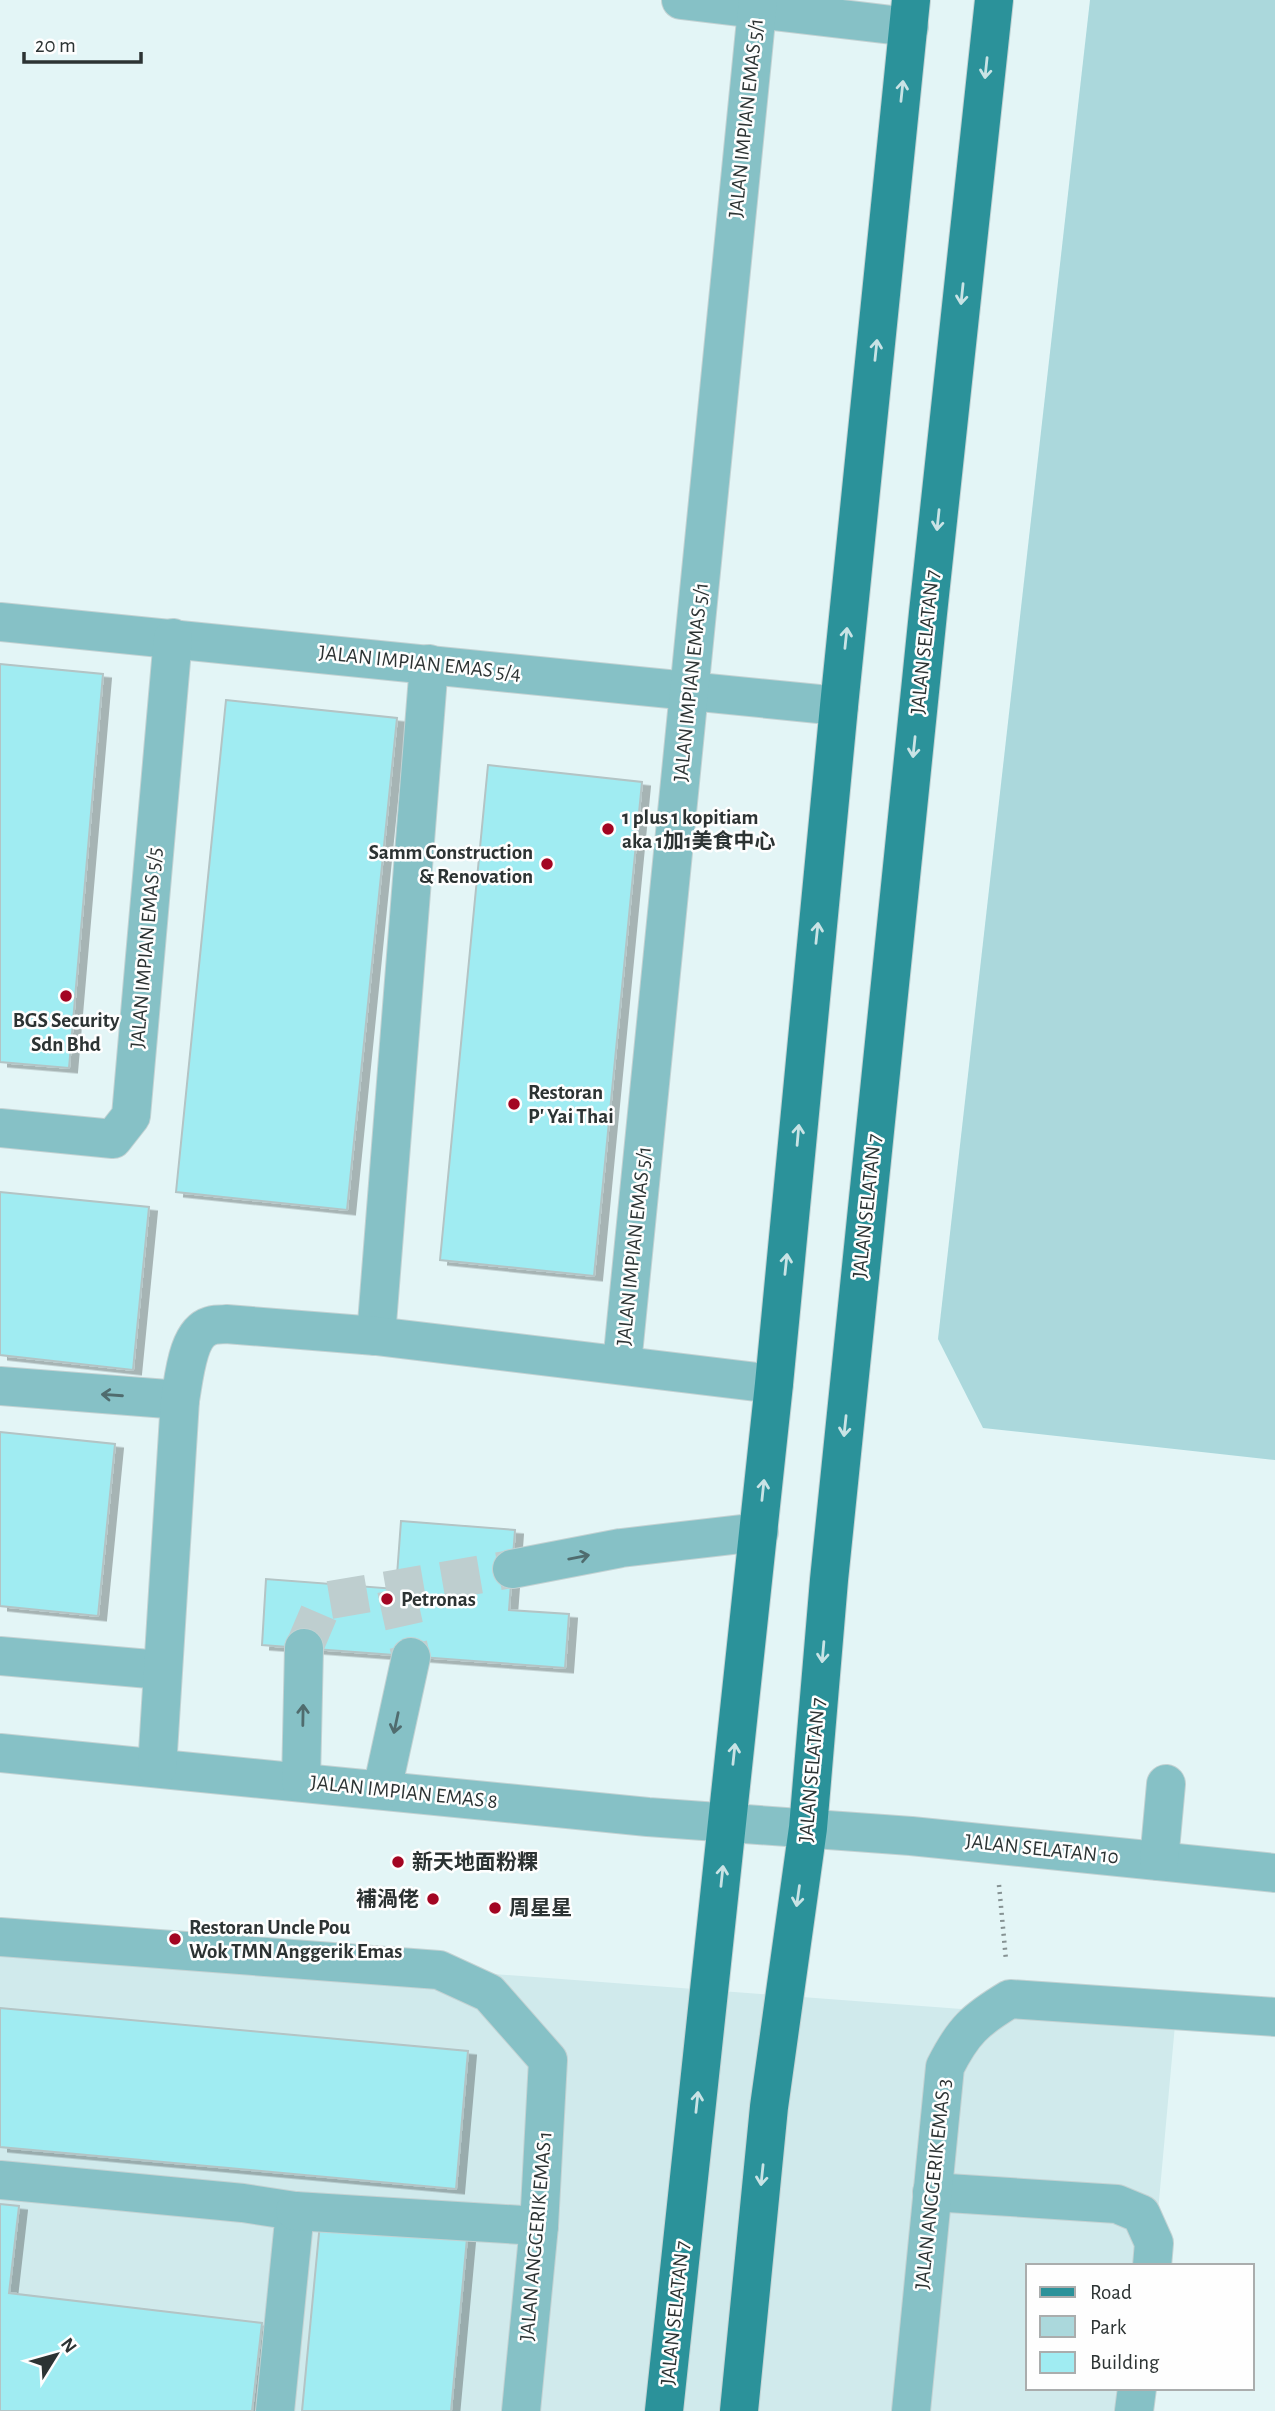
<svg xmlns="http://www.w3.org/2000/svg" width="1275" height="2411" font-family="'Alegreya Sans','Noto Sans SC',sans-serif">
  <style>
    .built { fill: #d0eaec }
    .green { fill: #abd8dc }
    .building { fill: #a0ecf2; stroke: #b3c4c5; stroke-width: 2; filter: url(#shadow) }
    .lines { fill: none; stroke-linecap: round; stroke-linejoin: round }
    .minor-tunnel { stroke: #bececf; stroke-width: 38; stroke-dasharray: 38 19; stroke-linecap: butt }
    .minor-casing { stroke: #c2d2d3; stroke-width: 40 }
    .major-casing { stroke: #c2d2d3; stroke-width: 40 }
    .path { stroke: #869293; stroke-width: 4.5; stroke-dasharray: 2 5; stroke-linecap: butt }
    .minor { stroke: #86c1c6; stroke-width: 38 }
    .major { stroke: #2b929a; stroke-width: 38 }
    .oneway { stroke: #c9e3e5 }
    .oneway2 { stroke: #506c6e }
    .poi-dot { fill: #a30522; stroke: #fefefe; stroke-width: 2.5 }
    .labels { text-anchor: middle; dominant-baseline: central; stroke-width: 5; stroke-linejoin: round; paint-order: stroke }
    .street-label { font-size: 21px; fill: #2c3333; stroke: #fefefe }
    .poi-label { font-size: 21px; font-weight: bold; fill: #2c3333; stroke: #fefefe; text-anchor: start }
  </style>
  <defs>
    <filter id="shadow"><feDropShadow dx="8" dy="4.5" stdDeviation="0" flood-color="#0004"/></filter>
  </defs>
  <rect width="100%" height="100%" fill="#e3f5f6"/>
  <!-- built -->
  <path class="built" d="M0 1937 1175 2025 1153 2266H1028V2388H1141L1139 2411H0Z"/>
  <!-- green -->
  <path class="green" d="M1090 0H1275V1460L983 1428 938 1339Z"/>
  <!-- building -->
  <g class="building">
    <path d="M0 664 103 674 69 1068 0 1062Z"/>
    <path d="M226 700 397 718 347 1210 176 1192Z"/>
    <path d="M488 765 642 782 594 1276 440 1260Z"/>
    <path d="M0 1192 149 1207 133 1370 0 1355Z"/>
    <path d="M0 1432 115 1444 98 1616 0 1606Z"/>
    <path d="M401 1521 515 1530 509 1610 569 1614 565 1668 262 1645 266 1579 396 1589Z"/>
    <path d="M0 2008 468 2051 456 2189 0 2147Z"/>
    <path d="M0 2204 19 2206 9 2293 262 2323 252 2411H0Z"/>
    <path d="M320 2223 467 2238 451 2411H302Z"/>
  </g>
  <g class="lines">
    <!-- minor-tunnel -->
    <g class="minor-tunnel">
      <path d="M396 1589 411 1657"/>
      <path d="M304 1648 324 1601 512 1569"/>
    </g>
    <defs>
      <g id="minor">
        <path d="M681 0 909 27"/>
        <path d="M0 622 839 706"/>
        <path d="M0 1128 113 1139 131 1116 173 638"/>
        <path d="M376 1336 429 664"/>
        <path d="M622 1364 758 0"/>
        <path d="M0 1386 180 1400"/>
        <path d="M512 1569 621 1548 759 1532"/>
        <path d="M0 1656 161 1670"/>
        <path d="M0 1753 648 1817 911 1836 1275 1873"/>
        <path d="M157 1768 180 1400C184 1379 187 1333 210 1326 214 1324 221 1325 226 1324L376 1336 774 1384"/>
        <path d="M301 1782 304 1648"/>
        <path d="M382 1790 411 1657"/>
        <path d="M1159 1861 1166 1784"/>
        <path d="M0 1937 439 1970 489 1993 548 2060 539 2226 521 2411"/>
        <path d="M0 2180 243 2203 295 2211 275 2411"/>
        <path d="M932 2192 1117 2204 1141 2214 1154 2243 1152 2266"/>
        <path d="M295 2211 539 2226"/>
        <path d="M911 2411 945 2067C963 2031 975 2020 1010 1999L1275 2017"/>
        <path d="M1134 2411 1137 2388"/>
      </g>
      <g id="major">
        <path d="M664 2411 774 1384 839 706 911 0"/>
        <path d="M739 2411 769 2107 808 1828 829 1580 928 613 994 0"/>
      </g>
    </defs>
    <!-- minor casing -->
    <use href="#minor" class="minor-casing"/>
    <!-- major casing -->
    <use href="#major" class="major-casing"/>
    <!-- path -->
    <path class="path" d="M999 1885 1006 1960"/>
    <!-- minor -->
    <use href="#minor" class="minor"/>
    <!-- major -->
    <use href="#major" class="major"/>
  </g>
  <!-- one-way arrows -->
  <defs><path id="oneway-shaft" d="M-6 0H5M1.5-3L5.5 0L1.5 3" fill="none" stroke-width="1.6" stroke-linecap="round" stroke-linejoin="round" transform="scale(1.75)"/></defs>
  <g class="oneway">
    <use href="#oneway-shaft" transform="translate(986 68) rotate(96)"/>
    <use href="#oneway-shaft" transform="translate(902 91) rotate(-84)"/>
    <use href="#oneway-shaft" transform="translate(962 294) rotate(96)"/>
    <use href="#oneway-shaft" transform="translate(876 350) rotate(-84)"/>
    <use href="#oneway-shaft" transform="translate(938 520) rotate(96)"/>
    <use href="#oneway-shaft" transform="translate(846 638) rotate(-84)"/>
    <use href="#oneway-shaft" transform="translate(914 747) rotate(96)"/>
    <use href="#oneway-shaft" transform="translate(817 933) rotate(-84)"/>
    <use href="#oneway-shaft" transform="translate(798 1135) rotate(-85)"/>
    <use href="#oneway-shaft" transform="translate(786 1264) rotate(-84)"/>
    <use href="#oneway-shaft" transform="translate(845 1426) rotate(96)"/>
    <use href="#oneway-shaft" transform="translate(763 1490) rotate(-84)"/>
    <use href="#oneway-shaft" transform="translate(823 1652) rotate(95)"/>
    <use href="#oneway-shaft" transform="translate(734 1754) rotate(-84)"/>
    <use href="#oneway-shaft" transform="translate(722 1876) rotate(-84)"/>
    <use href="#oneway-shaft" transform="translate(798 1896) rotate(98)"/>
    <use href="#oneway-shaft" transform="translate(697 2102) rotate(-84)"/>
    <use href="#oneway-shaft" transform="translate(762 2175) rotate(96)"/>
  </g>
  <g class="oneway2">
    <use href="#oneway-shaft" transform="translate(112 1395) rotate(-176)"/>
    <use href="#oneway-shaft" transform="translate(579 1557) rotate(-11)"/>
    <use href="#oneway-shaft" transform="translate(303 1715) rotate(-89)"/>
    <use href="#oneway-shaft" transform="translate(396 1723) rotate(102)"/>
  </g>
  <!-- markers -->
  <g class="poi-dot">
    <circle cx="608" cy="829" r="7"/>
    <circle cx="547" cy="864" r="7"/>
    <circle cx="66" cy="996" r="7"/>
    <circle cx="514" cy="1104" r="7"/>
    <circle cx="387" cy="1599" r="7"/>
    <circle cx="398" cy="1862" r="7"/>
    <circle cx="433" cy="1899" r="7"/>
    <circle cx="495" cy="1908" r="7"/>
    <circle cx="175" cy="1939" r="7"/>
  </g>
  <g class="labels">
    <!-- street labels -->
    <g class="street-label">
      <text transform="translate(746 118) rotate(-84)">JALAN IMPIAN EMAS 5/1</text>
      <text transform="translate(925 642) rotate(-84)">JALAN SELATAN 7</text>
      <text transform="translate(420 663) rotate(6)">JALAN IMPIAN EMAS 5/4</text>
      <text transform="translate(691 682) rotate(-84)">JALAN IMPIAN EMAS 5/1</text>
      <text transform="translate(146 948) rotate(-85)">JALAN IMPIAN EMAS 5/5</text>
      <text transform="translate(867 1206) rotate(-84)">JALAN SELATAN 7</text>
      <text transform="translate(634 1246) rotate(-84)">JALAN IMPIAN EMAS 5/1</text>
      <text transform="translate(812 1770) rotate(-85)">JALAN SELATAN 7</text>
      <text transform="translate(404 1792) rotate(6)">JALAN IMPIAN EMAS 8</text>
      <text transform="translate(1042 1849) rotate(6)">JALAN SELATAN 10</text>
      <text transform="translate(933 2184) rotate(-84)">JALAN ANGGERIK EMAS 3</text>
      <text transform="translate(536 2236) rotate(-85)">JALAN ANGGERIK EMAS 1</text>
      <text transform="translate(675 2313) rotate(-84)">JALAN SELATAN 7</text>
    </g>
    <!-- poi labels -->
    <g class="poi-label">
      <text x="622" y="817">1 plus 1 kopitiam<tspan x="622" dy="24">aka 1加1美食中心</tspan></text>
      <text x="533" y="852" text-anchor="end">Samm Construction<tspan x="533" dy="24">&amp; Renovation</tspan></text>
      <text x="66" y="1020" text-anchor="middle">BGS Security<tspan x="66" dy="24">Sdn Bhd</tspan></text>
      <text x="528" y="1092">Restoran<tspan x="528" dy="24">P' Yai Thai</tspan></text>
      <text x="401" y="1599">Petronas</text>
      <text x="412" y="1862">新天地面粉粿</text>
      <text x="419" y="1899" text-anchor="end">補渦佬</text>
      <text x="509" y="1908">周星星</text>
      <text x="189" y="1927">Restoran Uncle Pou<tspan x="189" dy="24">Wok TMN Anggerik Emas</tspan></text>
    </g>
  </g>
  <!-- legend -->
  <rect x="1026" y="2264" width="228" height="126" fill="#fefefe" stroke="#aaadad" stroke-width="2"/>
  <rect x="1040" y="2287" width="35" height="10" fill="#2b929a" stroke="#aaadad" stroke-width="2"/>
  <text x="1090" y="2299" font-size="21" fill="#2c3333">Road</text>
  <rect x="1040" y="2316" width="35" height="21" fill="#abd8dc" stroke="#aaadad" stroke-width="2"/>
  <text x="1090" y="2334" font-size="21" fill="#2c3333">Park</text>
  <rect x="1040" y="2352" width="35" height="21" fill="#a0ecf2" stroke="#aaadad" stroke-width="2"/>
  <text x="1090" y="2369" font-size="21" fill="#2c3333">Building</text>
  <!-- north arrow -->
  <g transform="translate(56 2355) rotate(53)" stroke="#fefefe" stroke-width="5" paint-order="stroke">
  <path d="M0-5L12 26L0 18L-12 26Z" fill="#2c3333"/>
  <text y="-10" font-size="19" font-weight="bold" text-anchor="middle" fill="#2c3333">N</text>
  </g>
  <!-- scale -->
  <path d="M24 52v10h117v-10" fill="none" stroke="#2c3333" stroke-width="3.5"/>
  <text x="35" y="52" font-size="21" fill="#2c3333" stroke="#fefefe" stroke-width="5" paint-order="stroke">20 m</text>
</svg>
